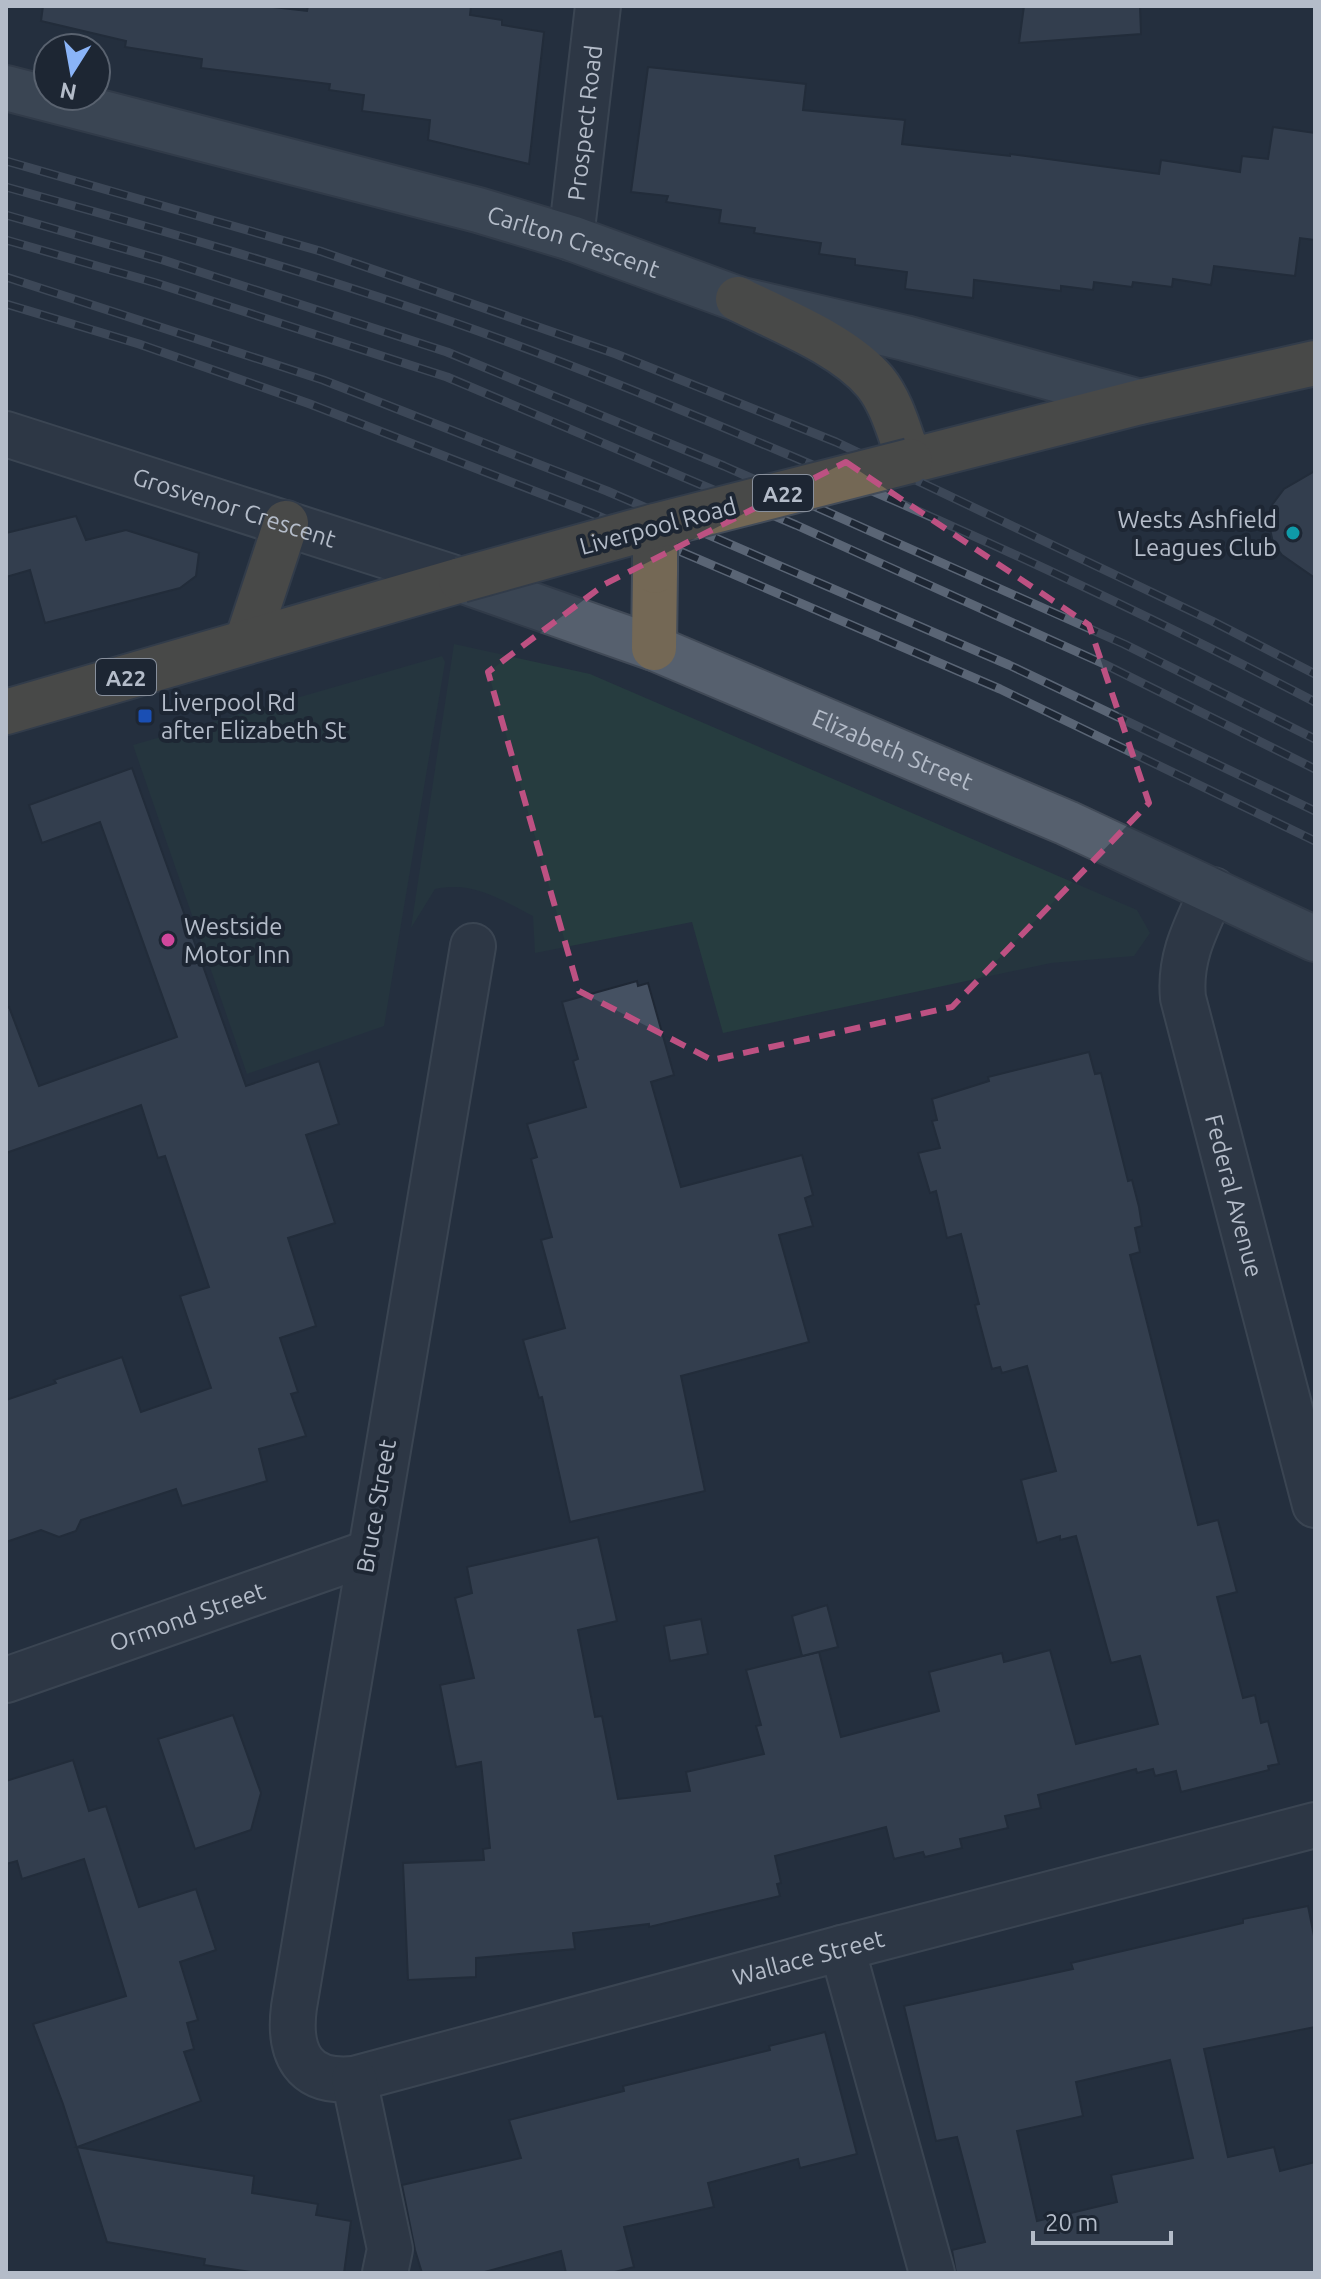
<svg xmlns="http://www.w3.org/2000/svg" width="1321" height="2279" font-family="Ubuntu,sans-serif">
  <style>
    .green { fill: #263c3f }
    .building { fill: #455162; stroke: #1f2835; stroke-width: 2; fill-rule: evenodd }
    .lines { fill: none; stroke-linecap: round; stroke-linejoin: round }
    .minor-casing { stroke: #565f6c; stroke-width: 48 }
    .major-casing { stroke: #414a57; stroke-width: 48 }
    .highway-casing { stroke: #434c59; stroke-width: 48 }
    .minor { stroke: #38414e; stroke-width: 44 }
    .major { stroke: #56606e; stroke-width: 44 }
    .highway { stroke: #746855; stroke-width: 44 }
    .rail-casing { stroke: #5a6575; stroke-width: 9 }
    .rail { stroke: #1d2633; stroke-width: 6; stroke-dasharray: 18; stroke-linecap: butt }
    .highway-bridge-casing { stroke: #434c59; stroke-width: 48; stroke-linecap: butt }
    .highway-bridge { stroke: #746855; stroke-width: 44 }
    .marked { fill: none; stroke: #bd5182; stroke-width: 6; stroke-dasharray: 16 10; stroke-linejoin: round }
    .culture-dot { fill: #0f9aa8; stroke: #1d2633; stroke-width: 3 }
    .transit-dot { fill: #1a4fb4; stroke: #1d2633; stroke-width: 3 }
    .hotel-dot { fill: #d1479c; stroke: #1d2633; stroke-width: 3 }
    .labels { text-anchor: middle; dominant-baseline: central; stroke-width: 8; stroke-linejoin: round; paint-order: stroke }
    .shield { fill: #1d2633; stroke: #878f9c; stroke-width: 2 }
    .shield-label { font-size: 22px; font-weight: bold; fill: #b4bcc9 }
    .street-label { font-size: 24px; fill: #b4bcc9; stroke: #1d2633 }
    .poi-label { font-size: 24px; fill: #b4bcc9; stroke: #1d2633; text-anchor: start }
  </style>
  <rect width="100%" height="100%" fill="#242f3e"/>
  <!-- green -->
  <g class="green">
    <path d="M454 644 590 674 1137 910 1150 933 1134 956 1051 963 723 1033 692 922 535 953 533 916C499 899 474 881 435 889L411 928Z"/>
    <path d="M442 656 445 662 384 1026 247 1074 133 745Z"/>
  </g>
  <!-- building -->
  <g class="building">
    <path d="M43 6H264L307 11 308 6H471L470 15 502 20V25L544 32 529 164 428 140 430 120 362 111 364 95 329 90 330 84 201 68 202 59 125 47 126 41 41 21Z"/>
    <path d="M1024 6H1140L1141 34 1019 43Z"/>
    <path d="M648 67 806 84 803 110 905 120 902 144 1010 156V154L1159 174 1161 160 1240 172 1242 156 1268 159 1273 127 1315 133V240L1300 238 1295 276 1214 266 1211 285 1173 279 1172 287 1133 282 1132 287 1094 282 1093 290 1061 286V291L974 280 973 298 905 289 907 272 855 265V259L819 254 821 243 754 233 755 228 719 223 721 210 666 202 668 196 631 192Z"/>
    <path d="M1315 471V578L1282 555 1273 543 1269 524 1272 505 1284 489Z"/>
    <path d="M76 516 86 540 126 530 199 553 196 576 180 588 45 623 30 570 6 577V533Z"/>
    <path d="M132 768 246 1086 319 1061 339 1124 306 1135 335 1223 288 1238 316 1326 280 1338 298 1392 291 1394 306 1436 259 1449 267 1481 182 1506 176 1489 81 1520 76 1531 59 1537 41 1530 6 1542V1400L56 1383 54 1380 122 1357 141 1412 211 1388 180 1296 209 1287 165 1156 158 1158 141 1105 6 1153V1008L9 1007 39 1086 177 1037 100 822 42 843 29 805Z"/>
    <path d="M637 981 638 986 648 983 674 1075 651 1082 681 1187 802 1155 813 1195 805 1198 813 1226 779 1235 809 1342 681 1376 705 1491 570 1522 542 1397 539 1398 523 1340 565 1328 541 1240 552 1237 531 1159 537 1157 527 1124 586 1107 573 1061 578 1059 562 1002Z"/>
    <path d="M1089 1052 1095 1074 1101 1073 1128 1181 1132 1180 1139 1207 1142 1226 1135 1228 1140 1252 1130 1255 1198 1525 1218 1520 1237 1592 1217 1597 1243 1698 1255 1695 1261 1723 1268 1721 1279 1764 1268 1766 1269 1770 1181 1792 1176 1771 1155 1776 1153 1769 1137 1773 1136 1769 1038 1795 1041 1808 1005 1816 1008 1828 960 1839 962 1848 925 1857 923 1852 894 1859 886 1827 775 1856 781 1883 777 1884 780 1896 649 1927V1924L573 1933 575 1949 476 1958V1977L408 1980 403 1863 484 1860 483 1849 490 1848 481 1762 456 1767 440 1685 474 1678 455 1598 472 1593 467 1567 598 1537 617 1621 578 1630 595 1717 602 1716 618 1799 690 1791 686 1772 764 1754 756 1726 761 1725 746 1670 819 1652 841 1737 939 1711 929 1672 1002 1653 1004 1662 1050 1650 1076 1744 1158 1724 1140 1656 1111 1663 1076 1536 1060 1540V1536L1037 1543 1021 1480 1056 1471 1027 1366 1002 1373 1000 1367 992 1369 975 1305 979 1304 961 1234 947 1238 936 1191 930 1193 918 1153 940 1148 932 1121 937 1120 932 1099 989 1081 988 1077Z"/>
    <path d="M827 1605 838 1647 802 1656 792 1616Z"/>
    <path d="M701 1619 708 1654 670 1661 664 1626Z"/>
    <path d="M233 1715 261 1793 251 1830 195 1849 158 1739Z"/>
    <path d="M73 1760 89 1811 106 1806 139 1907 196 1889 216 1950 180 1962 198 2020 187 2023 194 2049 184 2052 201 2101 77 2147 254 2176 252 2193 318 2204 316 2215 351 2221 344 2273H258L204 2265 205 2259 107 2242 63 2104 33 2024 126 1996 84 1859 22 1879 17 1861 6 1864V1781Z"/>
    <path d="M1308 1906 1315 1941V2027L1204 2049 1228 2157 1274 2147 1280 2171 1315 2162V2273H956L952 2250 985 2242 957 2137 936 2141 904 2006 1073 1969 1071 1963 1243 1923V1919ZM1170 2060 1193 2158 1111 2175 1117 2202 1037 2221 1017 2131 1083 2116 1076 2082Z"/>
    <path d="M825 2032 857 2154 800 2168 798 2159 708 2183 714 2207 624 2227 634 2267 611 2273H566L561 2251 481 2273H422L415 2250 402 2185 521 2158 509 2120 624 2091 623 2086 770 2050 769 2046Z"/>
  </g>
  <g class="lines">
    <defs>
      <g id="minor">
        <path id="s1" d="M571 238 598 6"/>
        <path id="s2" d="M6 434 461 580"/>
        <path id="s3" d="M1213 890C1196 927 1179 957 1183 998L1315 1505"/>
        <path id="s4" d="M473 946 294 2007C288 2053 303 2084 354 2079L842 1948 1315 1825"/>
        <path id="s5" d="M6 1680 368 1553"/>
        <path d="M842 1948 932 2273"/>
        <path d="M354 2079 390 2249 385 2273"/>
      </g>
      <g id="major">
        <path id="s6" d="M6 88 478 210 571 238 738 299 905 338 1140 402"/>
        <path id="s7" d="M461 580 654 648 1067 823 1315 939"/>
      </g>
      <g id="highway">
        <path d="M738 299C781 321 843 344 875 382 893 404 900 436 910 461L1140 402 1315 363"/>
        <path d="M247 641 286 523"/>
        <path d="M654 648 655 571"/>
        <path d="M6 712 461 580"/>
      </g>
    </defs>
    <!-- minor casing -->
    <use href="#minor" class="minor-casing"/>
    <!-- major casing -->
    <use href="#major" class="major-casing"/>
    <!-- highway casing -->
    <use href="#highway" class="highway-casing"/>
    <!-- minor -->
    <use href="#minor" class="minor"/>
    <!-- major -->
    <use href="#major" class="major"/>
    <!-- highway -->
    <use href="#highway" class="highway"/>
    <defs>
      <g id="rail">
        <path d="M6 161 320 251 616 354 836 442 1212 621 1315 674"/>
        <path d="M6 187C154 228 302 270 447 320 565 361 680 409 796 458 972 533 1146 613 1315 702"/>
        <path d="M6 215 163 260 447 352 724 466 1124 644 1315 739"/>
        <path d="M6 240 156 283 447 377 796 525 1104 664 1315 769"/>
        <path d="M6 277 323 380 607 491 1009 665 1315 811"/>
        <path d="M6 304 139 344 310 404 591 513 1000 689 1315 841"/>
      </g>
    </defs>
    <!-- rail casing -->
    <use href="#rail" class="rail-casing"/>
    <!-- rail -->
    <use href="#rail" class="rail"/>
    <defs>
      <g id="highway-bridge">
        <path d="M655 571V526"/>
        <path d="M461 580 655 526 910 461"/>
      </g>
    </defs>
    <!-- highway-bridge casing -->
    <use href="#highway-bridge" class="highway-bridge-casing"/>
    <!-- highway-bridge -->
    <use href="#highway-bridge" class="highway-bridge"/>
  </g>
  <!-- marked area -->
  <path d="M0 0H1321V2279H0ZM846 462 1089 625 1149 803 952 1007 712 1060 579 991 488 672 605 584Z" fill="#242f3e" fill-opacity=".55" fill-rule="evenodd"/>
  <path class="marked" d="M846 462 1089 625 1149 803 952 1007 712 1060 579 991 488 672 605 584Z"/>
  <!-- markers -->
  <circle class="culture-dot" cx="1293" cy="533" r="8"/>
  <rect class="transit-dot" x="137" y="708" width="16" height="16" rx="4"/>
  <circle class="hotel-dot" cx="168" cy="940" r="8"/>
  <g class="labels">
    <!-- shield labels -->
    <g class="shield">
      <rect x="753" y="475" width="60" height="36" rx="6"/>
      <rect x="96" y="659" width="60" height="36" rx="6"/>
    </g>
    <g class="shield-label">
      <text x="783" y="493">A22</text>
      <text x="126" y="677">A22</text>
    </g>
    <!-- street labels -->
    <g class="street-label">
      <text stroke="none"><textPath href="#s1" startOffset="116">Prospect Road</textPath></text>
      <text stroke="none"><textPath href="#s6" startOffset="588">Carlton Crescent</textPath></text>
      <text stroke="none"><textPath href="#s2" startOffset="240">Grosvenor Crescent</textPath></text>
      <text transform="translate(658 526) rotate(-15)">Liverpool Road</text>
      <text stroke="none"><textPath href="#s7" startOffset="464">Elizabeth Street</textPath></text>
      <text stroke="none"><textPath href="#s3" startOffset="318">Federal Avenue</textPath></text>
      <text transform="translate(376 1506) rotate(-80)">Bruce Street</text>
      <text stroke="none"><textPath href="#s5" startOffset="192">Ormond Street</textPath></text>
      <text stroke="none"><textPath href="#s4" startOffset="1660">Wallace Street</textPath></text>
    </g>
    <!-- poi labels -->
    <g class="poi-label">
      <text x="1277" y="519" text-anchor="end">Wests Ashfield<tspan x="1277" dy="28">Leagues Club</tspan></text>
      <text x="161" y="702">Liverpool Rd<tspan x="161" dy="28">after Elizabeth St</tspan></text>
      <text x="184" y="926">Westside<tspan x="184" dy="28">Motor Inn</tspan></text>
    </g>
  </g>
  <!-- border -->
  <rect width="1321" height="2279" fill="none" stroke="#b4bcc9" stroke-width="16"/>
  <!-- north arrow -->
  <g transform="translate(72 72) rotate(191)"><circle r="38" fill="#1d2633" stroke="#59626f" stroke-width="2"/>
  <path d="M0-6L14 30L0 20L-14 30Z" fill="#8ab4f8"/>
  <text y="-12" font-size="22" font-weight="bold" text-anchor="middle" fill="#b4bcc9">N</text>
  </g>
  <!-- scale -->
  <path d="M1033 2231v12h138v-12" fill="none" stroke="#b4bcc9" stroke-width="4"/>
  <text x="1045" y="2231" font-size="24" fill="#b4bcc9" stroke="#1d2633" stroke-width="6" paint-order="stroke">20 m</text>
</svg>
